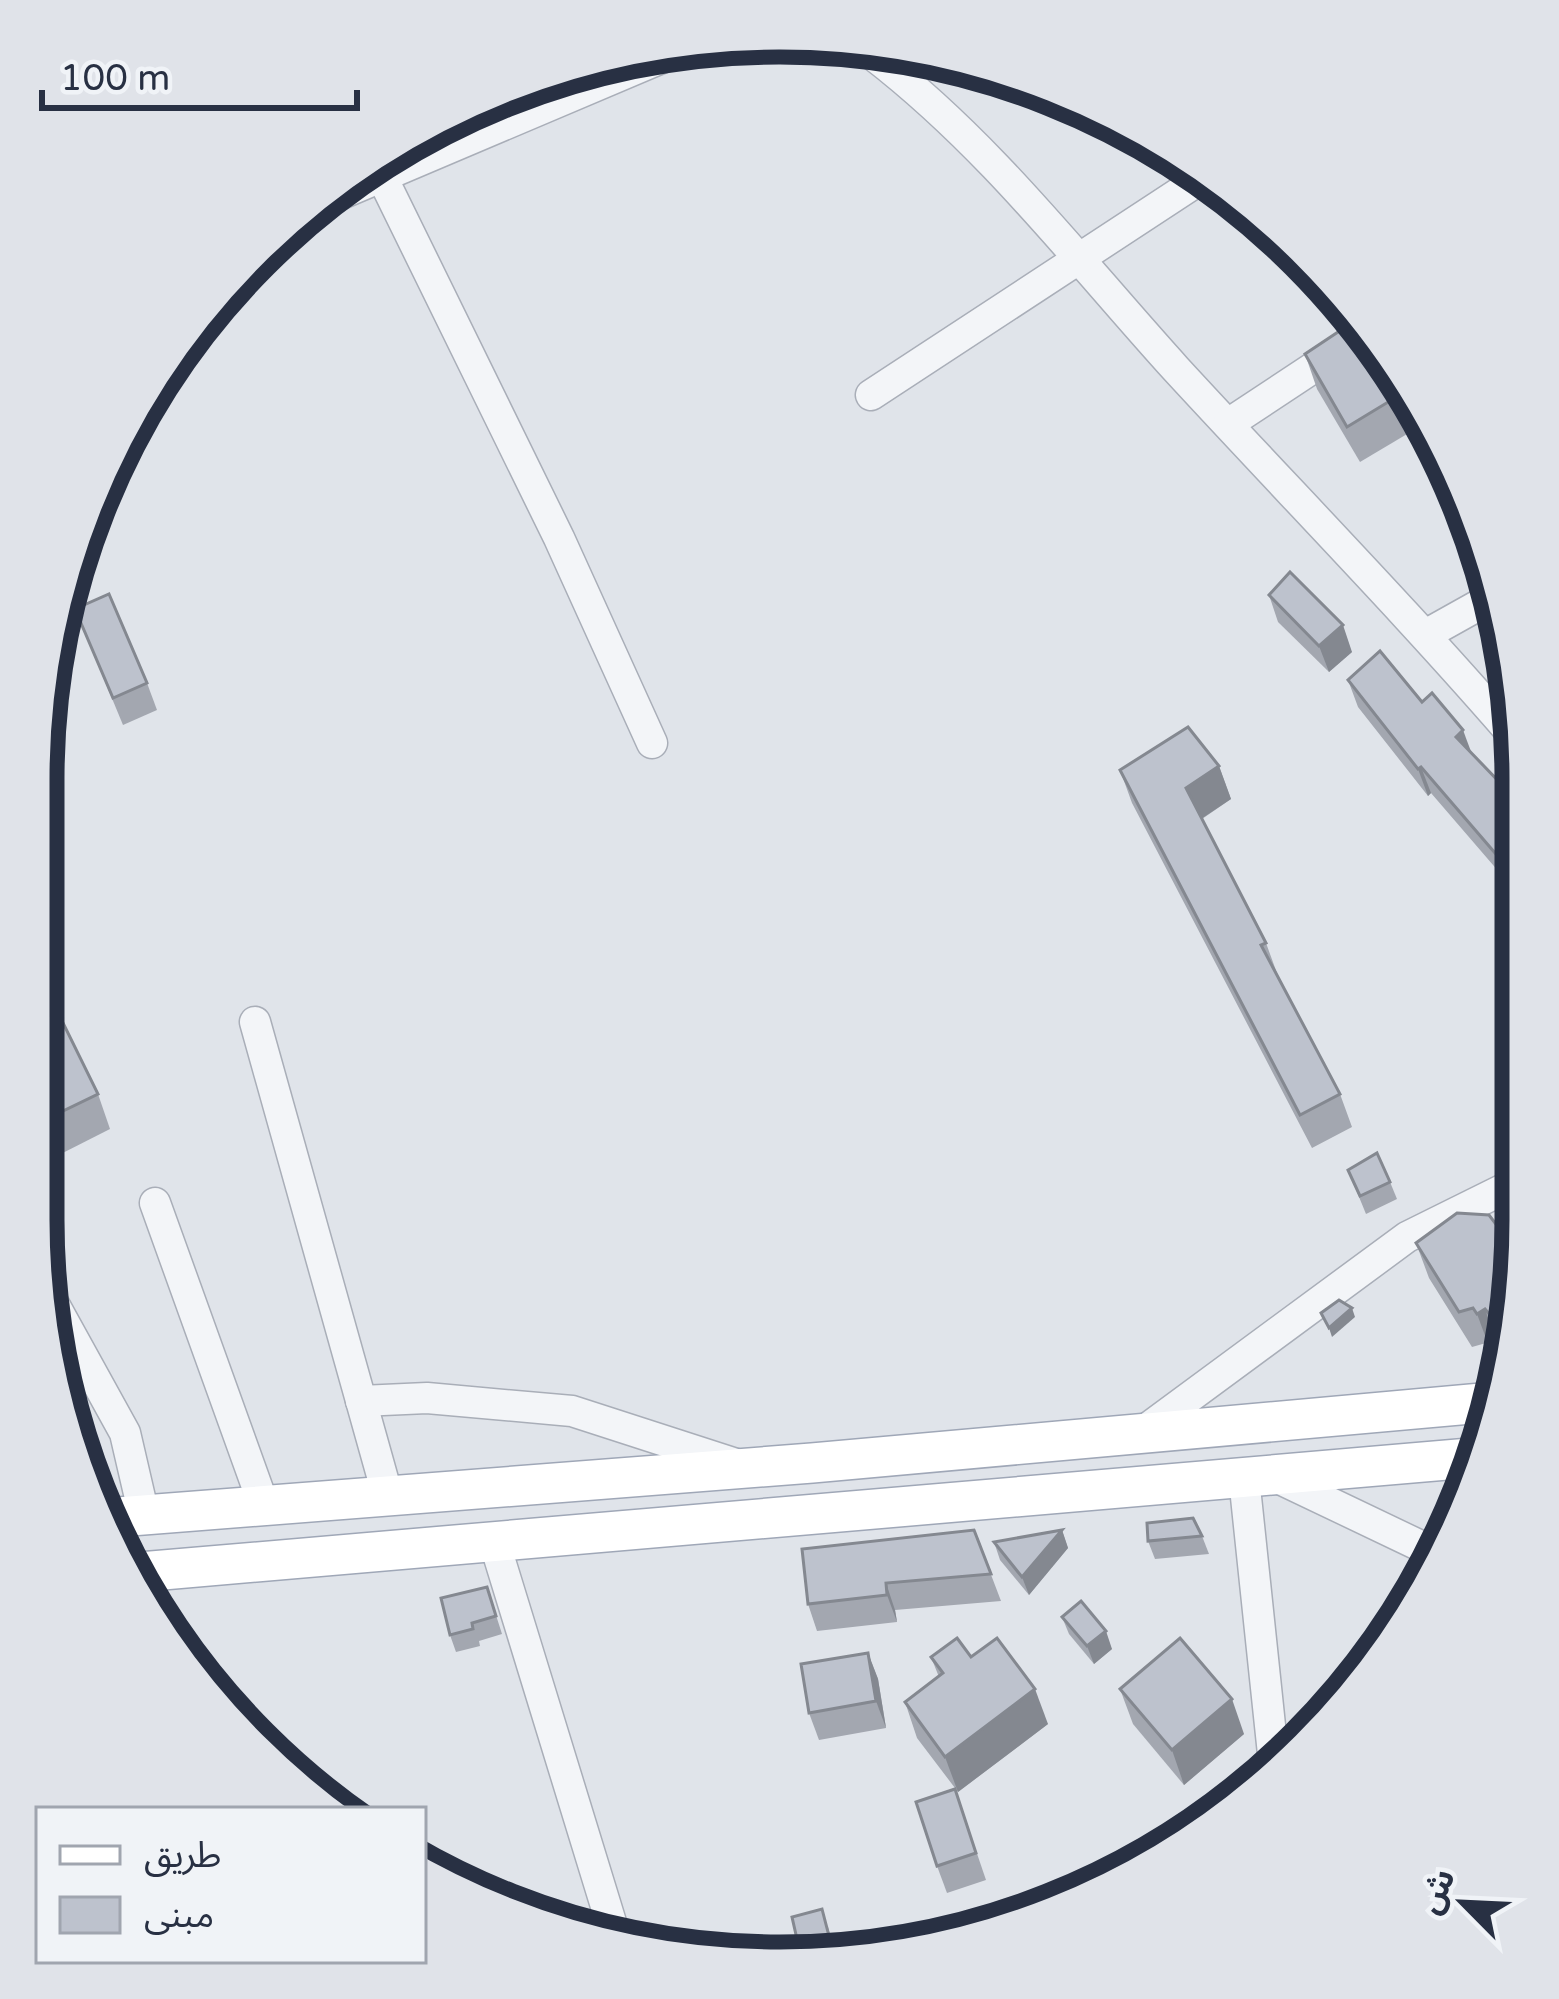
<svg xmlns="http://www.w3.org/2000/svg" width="1559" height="1999" font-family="'Varela Round','Noto Sans Arabic',sans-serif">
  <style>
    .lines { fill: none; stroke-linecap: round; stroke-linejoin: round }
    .minor-casing { stroke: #a9aeb8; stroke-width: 33 }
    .major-casing { stroke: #9fa7b7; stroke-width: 42 }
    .minor { stroke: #f3f5f8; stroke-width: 30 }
    .major { stroke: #fff; stroke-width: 39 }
    .wall { fill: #a3a7b0 }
    .shaded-wall { fill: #848890 }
    .building { fill: #bdc2cd; stroke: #848890; stroke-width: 3 }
    .rim { fill: none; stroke: #283043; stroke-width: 15 }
  </style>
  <rect width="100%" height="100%" fill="#e0e4ea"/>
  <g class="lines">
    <defs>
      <g id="minor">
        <path d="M873 55C990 145 1078 261 1176 369 1291 494 1410 615 1521 744"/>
        <path d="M382 177 559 538 652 743"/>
        <path d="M341 194 697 43"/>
        <path d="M871 395 1205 176"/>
        <path d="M1228 424 1343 348"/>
        <path d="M73 552 78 536"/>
        <path d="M1427 634 1495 596"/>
        <path d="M255 1022 388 1497"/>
        <path d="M155 1203 264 1506"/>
        <path d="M45 1288 125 1433 144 1515"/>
        <path d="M361 1401 427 1398 572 1411 736 1464"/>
        <path d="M1141 1433 1407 1237 1512 1185"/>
        <path d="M1274 1476 1431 1551"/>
        <path d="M1244 1478 1275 1773"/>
        <path d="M494 1541 617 1942"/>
      </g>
      <g id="major">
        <path d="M105 1518 812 1463 1493 1402"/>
        <path d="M128 1573 1470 1458"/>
      </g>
    </defs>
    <!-- minor casing -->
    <use href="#minor" class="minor-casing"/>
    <!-- major casing -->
    <use href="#major" class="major-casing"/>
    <!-- minor -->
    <use href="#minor" class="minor"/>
    <!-- major -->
    <use href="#major" class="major"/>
  </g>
  <!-- wall -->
  <g class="wall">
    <path d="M1350 324 1423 407 1429 421 1360 462 1317 389 1305 354Z"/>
    <path d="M1269 595 1352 652 1329 672 1278 622Z"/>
    <path d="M75 609 147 683 157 710 123 725Z"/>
    <path d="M1348 680 1422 702 1507 790 1520 794 1518 894 1431 793 1428 796 1358 707Z"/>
    <path d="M1219 766 1231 799 1202 819 1266 943 1278 976 1340 1094 1352 1127 1312 1148 1132 803 1120 770Z"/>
    <path d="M37 970 98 1094 110 1129 39 1165 36 1158Z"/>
    <path d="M1348 1170 1390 1182 1397 1199 1366 1214Z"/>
    <path d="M1416 1243 1511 1244 1509 1345 1503 1350 1497 1344 1490 1349 1486 1343 1472 1347 1429 1278Z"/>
    <path d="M974 1530 1001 1601 895 1610 897 1622 817 1631 808 1604Z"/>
    <path d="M1062 1530 1068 1548 1029 1595 1000 1560 994 1542Z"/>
    <path d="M1202 1536 1209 1554 1155 1559 1148 1541Z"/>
    <path d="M487 1587 502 1634 479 1641 480 1646 456 1652 450 1635Z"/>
    <path d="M1062 1617 1112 1649 1094 1664 1069 1634Z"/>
    <path d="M868 1653 878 1679 886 1728 819 1740 809 1713Z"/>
    <path d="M931 1657H971L1048 1724 958 1792 917 1738 905 1702 939 1677Z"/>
    <path d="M1120 1689 1244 1734 1184 1785 1133 1724Z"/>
    <path d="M955 1789 986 1880 947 1893 937 1866Z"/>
    <path d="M828 1927 836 1956 804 1960 799 1948Z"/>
  </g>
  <!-- shaded-wall -->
  <g class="shaded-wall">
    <path d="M1343 625 1352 652 1329 672 1319 646Z"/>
    <path d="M1463 730 1473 757 1456 737Z"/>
    <path d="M1219 766 1231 799 1198 821 1186 788Z"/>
    <path d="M1421 767 1431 793 1428 796 1418 769Z"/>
    <path d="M1501 1306 1510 1330 1509 1345 1503 1350 1490 1315Z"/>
    <path d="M1352 1308 1355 1317 1332 1337 1329 1328Z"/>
    <path d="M1485 1309 1497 1344 1490 1349 1477 1314Z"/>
    <path d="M1062 1530 1068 1548 1029 1595 1022 1577Z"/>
    <path d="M886 1583 895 1610 897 1622 887 1595Z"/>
    <path d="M1106 1631 1112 1649 1094 1664 1087 1646Z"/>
    <path d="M868 1653 878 1679 886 1728 876 1701Z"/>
    <path d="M1035 1689 1048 1724 958 1792 945 1757Z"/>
    <path d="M1232 1699 1244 1734 1184 1785 1172 1750Z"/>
  </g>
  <!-- building -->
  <g class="building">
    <path d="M1350 324 1408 390 1347 427 1305 354Z"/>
    <path d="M1290 572 1343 625 1319 646 1269 595Z"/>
    <path d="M109 594 147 683 113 698 75 609Z"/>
    <path d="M1380 651 1422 702 1432 693 1463 730 1456 737 1507 790 1512 785 1520 794 1519 874 1514 875 1421 767 1418 769 1348 680Z"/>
    <path d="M1188 727 1219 766 1186 788 1266 943 1261 945 1340 1094 1300 1115 1120 770Z"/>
    <path d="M37 970 98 1094 36 1124Z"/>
    <path d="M1377 1153 1390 1182 1360 1196 1348 1170Z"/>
    <path d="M1457 1213 1489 1215 1511 1244 1509 1315 1501 1306 1490 1315 1485 1309 1477 1314 1473 1308 1459 1312 1416 1243Z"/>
    <path d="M1339 1300 1352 1308 1329 1328 1321 1313Z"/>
    <path d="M1193 1518 1202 1536 1148 1541 1147 1523Z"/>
    <path d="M974 1530 991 1574 886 1583 887 1595 808 1604 802 1549Z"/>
    <path d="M1062 1530 1022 1577 994 1542Z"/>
    <path d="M487 1587 496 1616 472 1623 473 1629 450 1635 441 1598Z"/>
    <path d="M1081 1601 1106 1631 1087 1646 1062 1617Z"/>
    <path d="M957 1638 971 1657 997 1638 1035 1689 945 1757 905 1702 943 1673 931 1657Z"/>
    <path d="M1180 1638 1232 1699 1172 1750 1120 1689Z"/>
    <path d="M868 1653 876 1701 809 1713 801 1664Z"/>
    <path d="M955 1789 976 1853 937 1866 916 1802Z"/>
    <path d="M822 1909 830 1940 799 1948 792 1917Z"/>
  </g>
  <!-- crop -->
  <path d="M0 0H1559V1999H0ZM779 57H780A722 722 0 0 1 1502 779V1220A722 722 0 0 1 780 1942H779A722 722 0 0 1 57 1220V779A722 722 0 0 1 779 57Z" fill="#e0e3e9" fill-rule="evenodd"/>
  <path class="rim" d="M779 57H780A722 722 0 0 1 1502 779V1220A722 722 0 0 1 780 1942H779A722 722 0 0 1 57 1220V779A722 722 0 0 1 779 57Z"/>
  <!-- legend -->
  <rect x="36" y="1807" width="390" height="156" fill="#f0f3f7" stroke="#a0a5af" stroke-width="3"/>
  <rect x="60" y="1846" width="60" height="18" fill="#ffffff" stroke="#a0a5af" stroke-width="3"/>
  <text x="144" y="1867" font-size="36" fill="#283043">طريق</text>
  <rect x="60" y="1897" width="60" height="36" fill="#bdc2cd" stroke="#a0a5af" stroke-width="3"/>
  <text x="144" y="1927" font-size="36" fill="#283043">مبنى</text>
  <!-- north arrow -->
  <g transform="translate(1463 1903) rotate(294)" stroke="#f0f3f7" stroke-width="9" paint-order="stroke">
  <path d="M0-9L21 45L0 30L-21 45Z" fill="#283043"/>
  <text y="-18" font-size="33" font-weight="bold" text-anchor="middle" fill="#283043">ش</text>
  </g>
  <!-- scale -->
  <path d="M42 90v18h315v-18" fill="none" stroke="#283043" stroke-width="6"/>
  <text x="60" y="90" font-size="36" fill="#283043" stroke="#f0f3f7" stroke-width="9" paint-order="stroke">100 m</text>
</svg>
